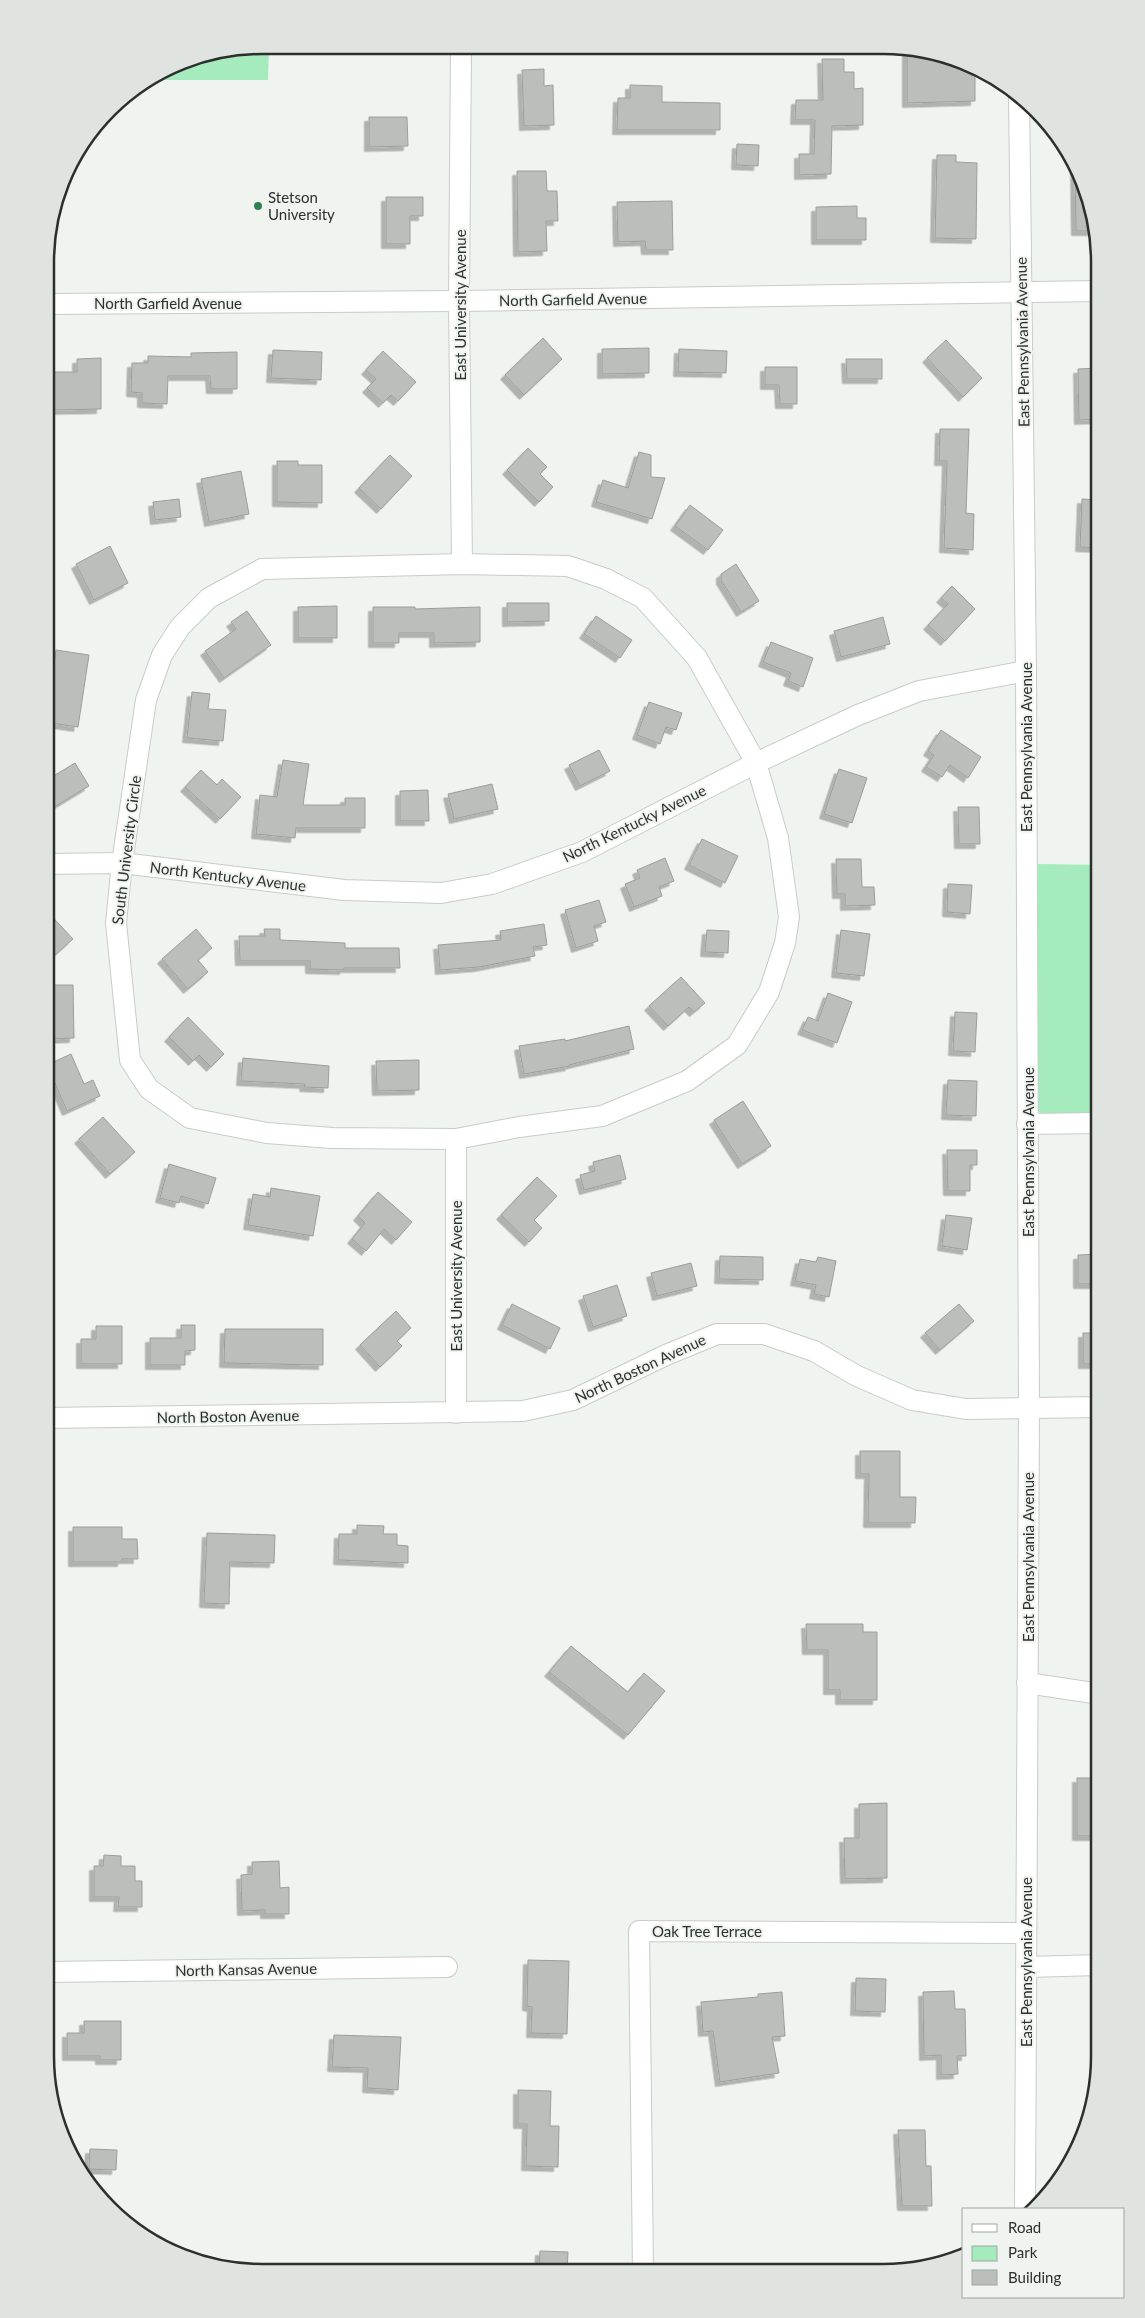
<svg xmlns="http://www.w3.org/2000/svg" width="1145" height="2318" font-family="Lato,sans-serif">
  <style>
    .green { fill: #a5ebbd }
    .building { fill: #babfbb; stroke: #9a9f9c; filter: url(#shadow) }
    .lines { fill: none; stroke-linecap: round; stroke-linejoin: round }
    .minor-casing { stroke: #c7ccc8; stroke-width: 22 }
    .minor { stroke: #fff; stroke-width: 20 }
    .poi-dot { fill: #2f8153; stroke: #eff4f0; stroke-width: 2 }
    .labels { text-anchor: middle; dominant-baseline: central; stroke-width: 4; stroke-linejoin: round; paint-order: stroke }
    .poi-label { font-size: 15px; fill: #2d2f2d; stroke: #eff4f0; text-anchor: start }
    .street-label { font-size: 15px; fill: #2d2f2d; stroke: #eff4f0 }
    .rim { fill: none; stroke: #2d2f2d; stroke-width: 2.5 }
  </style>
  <defs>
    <filter id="shadow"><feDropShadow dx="-4.5" dy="4.5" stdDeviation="0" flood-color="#0004"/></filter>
  </defs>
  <rect width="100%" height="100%" fill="#eff4f0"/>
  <!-- green -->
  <g class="green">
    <path d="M261 45H269L268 80H149L179 61Z"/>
    <path d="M1038 864 1100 865V1115L1045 1116 1033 1107Z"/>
  </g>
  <!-- building -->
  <g class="building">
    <path d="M907 51H930L975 66V101L907 103Z"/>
    <path d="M822 59H844V72H854V89L863 88V125L832 126 831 174 799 175V154H814L815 120H795L796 100H823Z"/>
    <path d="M544 69V86L553 85 554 125 524 126 522 70Z"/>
    <path d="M630 85 662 86V102L720 103V130H617L618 98H630Z"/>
    <path d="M369 117H407L408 146 369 147Z"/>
    <path d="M737 144 759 145 758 166 736 165Z"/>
    <path d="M937 155H956V162L977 163 976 239 935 238Z"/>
    <path d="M1075 164 1089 192 1095 231H1076Z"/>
    <path d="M517 171H546L547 191H557L558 221H546L547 251 518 252Z"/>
    <path d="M386 197H423V216H410V244H386Z"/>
    <path d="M672 201 673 250H646L645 241 618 242 617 202Z"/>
    <path d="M857 206V218H866V240H816V207Z"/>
    <path d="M543 338 562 359 524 395 505 375Z"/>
    <path d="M946 340 982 378 963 397 927 358Z"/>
    <path d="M649 348V373L602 374V349Z"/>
    <path d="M679 349 727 351 726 373 678 372Z"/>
    <path d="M273 350 322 352 321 380 271 378Z"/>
    <path d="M383 351 416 382 398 401 391 395 383 403 367 388 376 379 366 370Z"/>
    <path d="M237 352V389H211L210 376H168L167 404 142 403V393L131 392 132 363H148V356L191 357V353Z"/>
    <path d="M101 358V409L51 410V372H77V359Z"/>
    <path d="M846 359H882V379H847Z"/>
    <path d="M765 367H797V404H780L779 385H765Z"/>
    <path d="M1100 368V419L1079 420 1078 369Z"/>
    <path d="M940 429H969L966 513 974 514 973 550 944 548 947 461H939Z"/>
    <path d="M528 448 547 467 540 474 553 487 539 502 507 470Z"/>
    <path d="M639 452 651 455V477L665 478 652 519 596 502 603 480 628 488Z"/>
    <path d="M390 455 412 476 381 509 359 488Z"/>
    <path d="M277 461H298V465H322V503L277 502Z"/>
    <path d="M241 471 249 514 209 522 201 479Z"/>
    <path d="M179 499 181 517 155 520 153 502Z"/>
    <path d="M1082 499 1100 500V548L1080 547Z"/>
    <path d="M690 505 723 530 708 550 675 526Z"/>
    <path d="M110 546 128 583 94 600 76 564Z"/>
    <path d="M736 564 759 601 741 612 721 580V574Z"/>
    <path d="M952 586 975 609 945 641 928 625 948 604 941 598Z"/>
    <path d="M507 603H549V621L507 622Z"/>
    <path d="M337 606V638H298V607Z"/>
    <path d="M373 607H415V609L480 607V642L434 643V633H399V643H373Z"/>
    <path d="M247 611 271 645 224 678 205 651 236 629 231 622Z"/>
    <path d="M596 616 632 640 620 658 584 634Z"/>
    <path d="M883 617 890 644 841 657 834 631Z"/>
    <path d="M771 642 813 658 803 687 788 681 791 673 763 662Z"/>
    <path d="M56 650 89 655 78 727 45 722V678H52Z"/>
    <path d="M192 692 210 694 208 709 226 710 223 741 187 738Z"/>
    <path d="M649 702 682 713 676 730 666 727 660 744 637 735Z"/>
    <path d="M941 730 981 757 968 778 950 765 942 777 926 767 934 755 928 751Z"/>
    <path d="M599 750 610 771 580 786 569 765Z"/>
    <path d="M283 760 309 764 303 805H345V798H365V828H296L295 838 256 834 260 795 277 797Z"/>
    <path d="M75 763 89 786 51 809 45 801V781Z"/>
    <path d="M839 769 867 778 852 823 824 814Z"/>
    <path d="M201 770 217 785 222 779 241 797 220 819 185 787Z"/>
    <path d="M492 784 498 809 454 819 448 794Z"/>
    <path d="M428 790 429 821H400V791Z"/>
    <path d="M958 807H979L980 844H959Z"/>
    <path d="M702 839 738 856 725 883 689 865Z"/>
    <path d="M665 858 674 881 659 887 662 896 634 907 625 884 640 878 637 870Z"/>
    <path d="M836 859H861L862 887H874L875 905 845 906V894H837Z"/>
    <path d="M948 884 972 885 970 914 947 912Z"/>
    <path d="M599 900 606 922 594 926 598 941 576 948 565 910Z"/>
    <path d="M45 909 73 939 45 964Z"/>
    <path d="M544 924 547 945 533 947 535 956 479 967 440 970 438 945 501 940 500 931Z"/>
    <path d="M196 929 212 948 198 960 208 972 188 989 162 959Z"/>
    <path d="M264 929H280V940L345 943V948H399L400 968H344V970L310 969V961H240L239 936H265Z"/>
    <path d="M707 930 729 931 728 953 705 952Z"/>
    <path d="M841 930 870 934 864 976 836 973Z"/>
    <path d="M681 977 705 1003 694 1012 689 1007 668 1026 649 1006Z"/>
    <path d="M45 985H73L74 1038 46 1039Z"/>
    <path d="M828 993 852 1002 837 1043 802 1030 808 1017 818 1021Z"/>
    <path d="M955 1012 977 1013 975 1052 953 1051Z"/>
    <path d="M188 1017 224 1054 211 1067 199 1055 193 1061 169 1037Z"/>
    <path d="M629 1026 634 1049 569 1065 570 1066 524 1074 519 1046 565 1039V1041Z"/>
    <path d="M71 1054 84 1084 93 1080 100 1096 67 1111 47 1065Z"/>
    <path d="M243 1058 329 1066 328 1088 304 1087 305 1084 241 1081Z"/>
    <path d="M419 1060V1090L377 1091 376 1061Z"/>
    <path d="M948 1080 977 1081 976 1116 946 1115Z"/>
    <path d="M743 1101 771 1146 742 1164 714 1120Z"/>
    <path d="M103 1117 135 1152 110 1174 79 1139Z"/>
    <path d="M947 1150H977V1165H970V1191H948Z"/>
    <path d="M620 1155 626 1179 584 1190 580 1175 595 1171 593 1162Z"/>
    <path d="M169 1164 216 1178 208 1204 181 1196 179 1203 160 1198Z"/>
    <path d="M537 1177 557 1196 534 1220 542 1228 529 1242 501 1215Z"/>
    <path d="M271 1188 320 1196 313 1236 248 1225 253 1194 270 1197Z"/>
    <path d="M378 1192 412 1222 396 1240 384 1229 366 1251 352 1239 365 1223 358 1216Z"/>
    <path d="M946 1215 972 1218 967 1250 942 1246Z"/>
    <path d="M1100 1254V1284H1078V1255Z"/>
    <path d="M720 1256 763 1257V1280L719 1279Z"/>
    <path d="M818 1257 836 1261 829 1297 814 1294 816 1285 795 1281 800 1259 816 1262Z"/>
    <path d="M691 1263 697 1286 657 1296 651 1273Z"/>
    <path d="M617 1285 627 1316 593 1327 583 1296Z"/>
    <path d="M512 1304 560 1328 550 1349 502 1325Z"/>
    <path d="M959 1304 974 1321 940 1350 925 1333Z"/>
    <path d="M396 1311 411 1328 397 1341 402 1346 380 1367 360 1345Z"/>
    <path d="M181 1325H195V1350L185 1351V1365H150V1338H181Z"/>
    <path d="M96 1326H122V1364H81V1339H96Z"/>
    <path d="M225 1329H323V1365L224 1363Z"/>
    <rect x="1083" y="1333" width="17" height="31"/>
    <path d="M860 1451H900V1497H916L915 1523H868L869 1474H860Z"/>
    <path d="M357 1525 384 1526 383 1534H397V1545L408 1546V1563L338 1560 339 1534H357Z"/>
    <path d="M73 1527H122V1539H137L138 1559H122V1562H73Z"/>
    <path d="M207 1533 275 1535 274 1563 230 1562 229 1604 204 1603Z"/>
    <path d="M806 1624H863V1632H877V1700H840V1690H828V1650H807Z"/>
    <path d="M571 1646 628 1692 644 1673 665 1691 628 1735 549 1672Z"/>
    <rect x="1077" y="1778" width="23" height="58"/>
    <path d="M887 1803V1878L845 1879 844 1838H859V1804Z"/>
    <path d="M104 1855 121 1856V1866H135V1881H142V1907H118L119 1897H94V1866H103Z"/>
    <path d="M279 1861 280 1888 289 1887V1914H265V1910L242 1911 241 1875 252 1874V1862Z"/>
    <path d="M528 1960 569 1961 567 2034 531 2033 532 2007 527 2006Z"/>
    <path d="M856 1978 886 1979 885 2012 855 2011Z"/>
    <path d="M954 1991 955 2009H965L966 2056H957L958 2074 941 2075V2055L924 2056 923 1992Z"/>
    <path d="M782 1992 785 2036 772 2037 779 2073 720 2082 713 2031 703 2032 701 2002 758 1997V1994Z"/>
    <path d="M84 2021H121V2060H100V2056H67V2033H84Z"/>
    <path d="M334 2035 401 2037 398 2090 367 2088 368 2068 332 2067Z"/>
    <path d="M518 2090 551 2091 550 2126H559L558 2167 526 2166 527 2124H518Z"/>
    <path d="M898 2130H925L926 2166H931L932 2206H902Z"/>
    <path d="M90 2149 117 2150 116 2170 89 2169Z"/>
    <path d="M540 2251 568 2252 567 2272H539Z"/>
  </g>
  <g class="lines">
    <defs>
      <g id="minor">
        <path d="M461 46 459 301 462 564"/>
        <path d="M1019 94 1026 671 1029 1407 1025 2209"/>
        <path d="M45 304 459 301 1100 291"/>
        <path d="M462 564 568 566 606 579 643 598 697 658 756 763 778 838 789 917 785 943 769 992 737 1045 687 1081 602 1116 519 1127 456 1139 332 1138 267 1133 190 1118 149 1089 130 1060 116 923 122 863 146 700 162 655 180 627 209 598 262 569Z"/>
        <path d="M45 864 122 863 344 890 441 893 492 884 582 852 756 763 858 715 919 691 1026 671"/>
        <path d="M1027 1124 1100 1123"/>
        <path d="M456 1413V1139"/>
        <path d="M45 1418 523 1411 573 1400 666 1355 717 1334H764L814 1351 857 1376 912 1400 966 1409 1100 1407"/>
        <path d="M1027 1683 1100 1694"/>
        <path d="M1027 1967 1100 1965"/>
        <path d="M45 1972 447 1967"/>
        <path d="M643 2272 639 1931 1026 1933"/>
      </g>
    </defs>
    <!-- minor casing -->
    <use href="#minor" class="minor-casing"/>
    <!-- minor -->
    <use href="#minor" class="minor"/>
  </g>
  <!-- markers -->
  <circle class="poi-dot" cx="258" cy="206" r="5"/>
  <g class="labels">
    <!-- poi labels -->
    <g class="poi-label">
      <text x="268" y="197">Stetson<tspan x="268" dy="17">University</tspan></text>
    </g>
    <!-- street labels -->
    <g class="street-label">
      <text transform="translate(573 299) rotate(-1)">North Garfield Avenue</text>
      <text x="168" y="303">North Garfield Avenue</text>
      <text transform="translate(460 305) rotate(-90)">East University Avenue</text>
      <text transform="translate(1022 342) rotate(-91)">East Pennsylvania Avenue</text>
      <text transform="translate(1026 747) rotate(-90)">East Pennsylvania Avenue</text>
      <text transform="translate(634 823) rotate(-26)">North Kentucky Avenue</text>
      <text transform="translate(126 850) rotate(-83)">South University Circle</text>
      <text transform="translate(228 876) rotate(7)">North Kentucky Avenue</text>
      <text transform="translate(1028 1152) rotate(-90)">East Pennsylvania Avenue</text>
      <text transform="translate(456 1276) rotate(-90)">East University Avenue</text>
      <text transform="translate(640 1368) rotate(-25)">North Boston Avenue</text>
      <text transform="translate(228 1416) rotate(-1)">North Boston Avenue</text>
      <text transform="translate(1028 1557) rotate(-90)">East Pennsylvania Avenue</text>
      <text x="707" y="1931">Oak Tree Terrace</text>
      <text transform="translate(1026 1962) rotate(-90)">East Pennsylvania Avenue</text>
      <text transform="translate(246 1969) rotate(-1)">North Kansas Avenue</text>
    </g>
  </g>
  <!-- crop -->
  <path d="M0 0H1145V2318H0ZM262 54H883A208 208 0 0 1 1091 262V2056A208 208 0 0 1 883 2264H262A208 208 0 0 1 54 2056V262A208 208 0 0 1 262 54Z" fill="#dfe4e0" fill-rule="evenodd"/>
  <path class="rim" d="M262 54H883A208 208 0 0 1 1091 262V2056A208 208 0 0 1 883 2264H262A208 208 0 0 1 54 2056V262A208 208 0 0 1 262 54Z"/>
  <!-- legend -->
  <rect x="962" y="2208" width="162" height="90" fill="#eff4f0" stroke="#a1a5a2"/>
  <rect x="972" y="2224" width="25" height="8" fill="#ffffff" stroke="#a1a5a2"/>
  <text x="1008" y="2233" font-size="15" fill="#2d2f2d">Road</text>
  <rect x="972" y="2246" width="25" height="15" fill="#a5ebbd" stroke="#a1a5a2"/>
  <text x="1008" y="2258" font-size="15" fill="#2d2f2d">Park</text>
  <rect x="972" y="2270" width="25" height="15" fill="#babfbb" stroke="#a1a5a2"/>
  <text x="1008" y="2283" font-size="15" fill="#2d2f2d">Building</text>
</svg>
